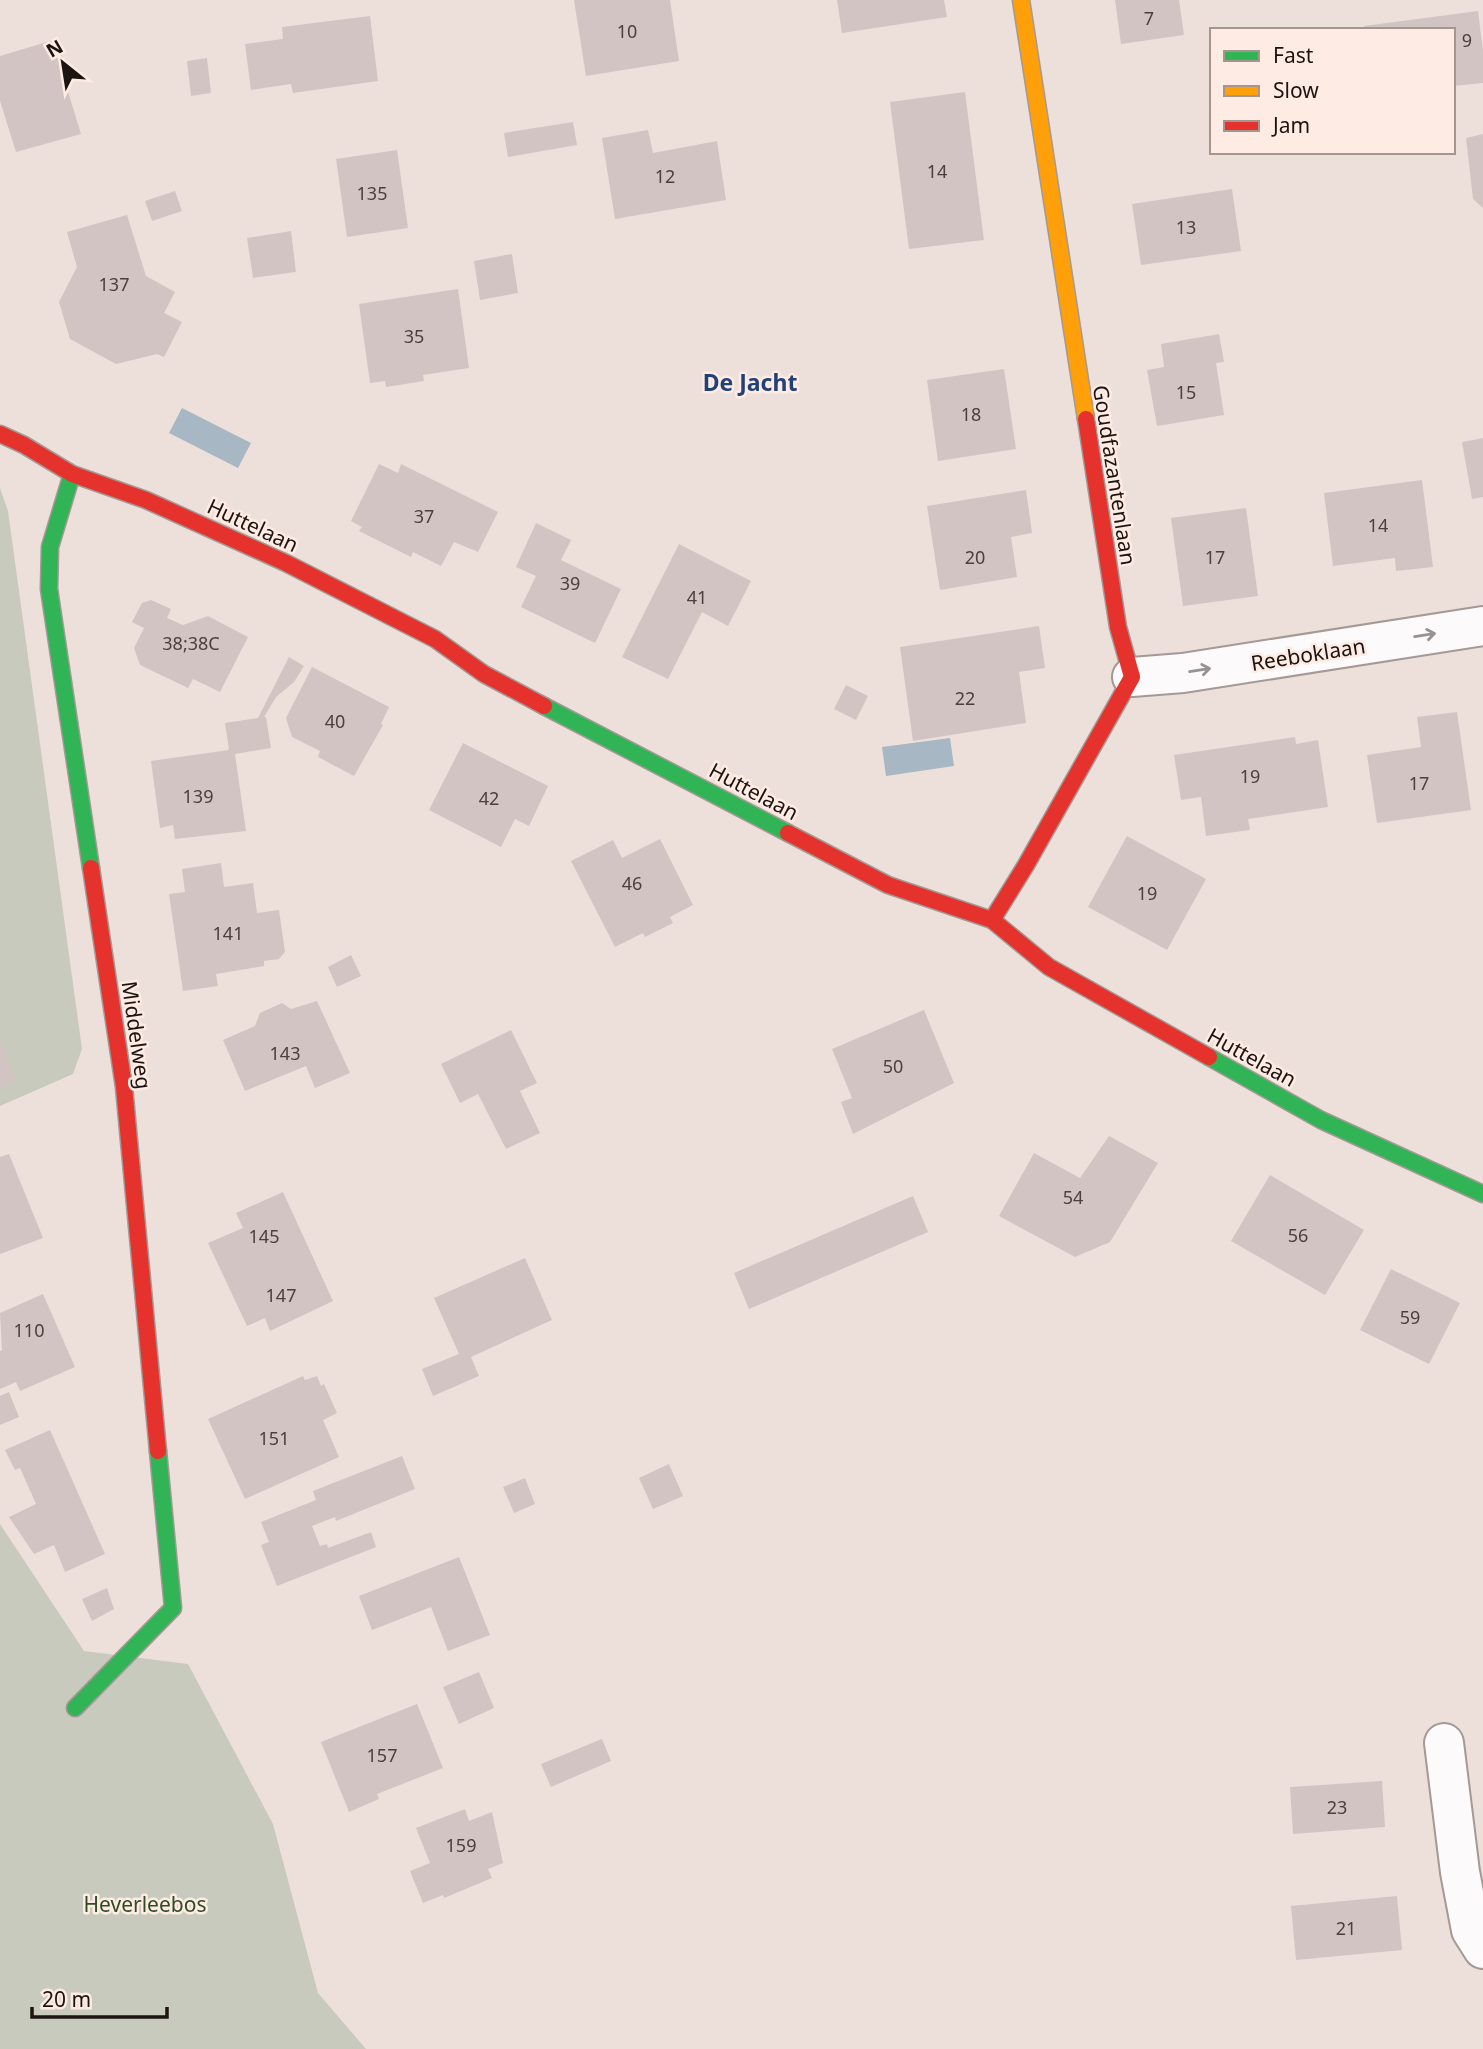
<svg xmlns="http://www.w3.org/2000/svg" width="1483" height="2049" font-family="'Noto Sans',sans-serif">
  <style>
    .green { fill: #c7cabc }
    .water { fill: #a7b7c4 }
    .building { fill: #d2c4c2 }
    .lines { fill: none; stroke-linecap: round; stroke-linejoin: round }
    .street-casing { stroke: #a39995; stroke-width: 42 }
    .fast-casing { stroke: #a39995; stroke-width: 19 }
    .slow-casing { stroke: #a39995; stroke-width: 19 }
    .jam-casing { stroke: #a39995; stroke-width: 19 }
    .street { stroke: #fcfafa; stroke-width: 38 }
    .fast { stroke: #30b455; stroke-width: 16 }
    .slow { stroke: #ff9f0a; stroke-width: 16 }
    .jam { stroke: #e5322d; stroke-width: 16 }
    .oneway { stroke: #979291 }
    .labels { text-anchor: middle; dominant-baseline: central; stroke-width: 5; stroke-linejoin: round; paint-order: stroke }
    .number-label { font-size: 18px; fill: #4a403d }
    .street-label { font-size: 21px; fill: #1c1411; stroke: #feebe3 }
    .park-label { font-size: 21px; fill: #2f4c24; stroke: #feebe3 }
    .neighbourhood-label { font-size: 23px; font-weight: bold; fill: #224177; stroke: #feebe3 }
  </style>
  <rect width="100%" height="100%" fill="#ede0db"/>
  <!-- green -->
  <g class="green">
    <path d="M0 488 8 511 82 1049 73 1074 0 1106Z"/>
    <path d="M0 1524 84 1651 188 1664 273 1824 318 1993 366 2049H0Z"/>
  </g>
  <!-- water -->
  <g class="water">
    <path d="M182 408 251 443 238 468 169 433Z"/>
    <path d="M950 738 954 766 886 776 882 747Z"/>
  </g>
  <!-- building -->
  <g class="building">
    <path d="M574 0H670L679 61 586 76Z"/>
    <path d="M837 0H944L947 17 842 33Z"/>
    <path d="M1115 0H1179L1184 35 1121 44Z"/>
    <path d="M1478 11 1483 51V83L1453 86V30H1365L1364 26Z"/>
    <path d="M370 16 378 81 293 93 291 84 251 90 245 44 283 39 282 27Z"/>
    <path d="M57 39 71 84 66 85 81 134 16 152 0 101V56Z"/>
    <path d="M207 58 211 93 191 96 187 61Z"/>
    <path d="M965 92 984 240 909 249 890 102Z"/>
    <path d="M573 122 577 145 508 157 504 133Z"/>
    <path d="M648 130 653 153 717 141 726 200 615 219 602 138Z"/>
    <path d="M1483 134V208L1473 199 1466 138Z"/>
    <path d="M397 150 408 228 347 237 336 159Z"/>
    <path d="M1232 189 1241 251 1141 265 1132 204Z"/>
    <path d="M175 191 182 211 152 221 145 201Z"/>
    <path d="M127 215 146 276 175 292 164 313 182 322 164 357 157 354 116 364 70 339 59 302 77 267 67 232Z"/>
    <path d="M291 231 296 272 253 278 247 238Z"/>
    <path d="M512 254 518 293 480 300 474 261Z"/>
    <path d="M458 289 469 368 423 375 424 381 386 387 385 381 370 383 359 304Z"/>
    <path d="M1219 334 1224 362 1216 363 1224 415 1157 426 1147 370 1164 367 1161 344Z"/>
    <path d="M1004 369 1016 449 938 461 927 380Z"/>
    <path d="M1483 438V497L1472 499 1462 442Z"/>
    <path d="M379 464 398 473 401 464 498 512 478 552 454 542 441 566 413 552 411 557 359 531 362 527 351 521Z"/>
    <path d="M1422 480 1433 567 1396 571 1395 558 1333 566 1324 493Z"/>
    <path d="M1026 490 1032 533 1011 537 1017 577 940 590 927 506Z"/>
    <path d="M1246 508 1258 596 1183 606 1171 518Z"/>
    <path d="M536 523 571 540 561 560 621 589 595 643 521 607 536 576 516 567Z"/>
    <path d="M679 544 751 581 728 626 702 612 668 679 622 657Z"/>
    <path d="M151 600 171 609 167 618 183 625 208 616 248 637 220 692 193 679 188 688 140 665 134 648 144 628 132 622 142 603Z"/>
    <path d="M1039 626 1045 668 1019 672 1026 723 913 741 900 647Z"/>
    <path d="M289 657 304 666 294 682 276 697 264 717H266L271 748 235 754 246 831 175 839 173 825 160 828 151 761 229 750 225 723 258 718Z"/>
    <path d="M312 667 389 707 381 724 383 725 354 776 318 757 320 751 292 737 286 718Z"/>
    <path d="M846 685 868 696 856 720 834 709Z"/>
    <path d="M1457 712 1471 810 1377 823 1367 755 1421 747 1417 717Z"/>
    <path d="M1295 737 1296 744 1318 740 1328 807 1248 819 1250 830 1206 836 1201 797 1181 800 1174 755Z"/>
    <path d="M463 743 548 786 529 826 515 819 501 847 429 810Z"/>
    <path d="M1127 836 1206 879 1167 950 1088 907Z"/>
    <path d="M660 839 693 905 670 917 673 923 645 937 643 933 615 947 571 861 613 840 622 858Z"/>
    <path d="M221 863 224 887 253 883 257 913 279 910 285 952 279 959 264 961V966L216 974 218 986 183 991 169 894 185 892 182 869Z"/>
    <path d="M351 955 361 976 337 987 328 967Z"/>
    <path d="M317 1001 350 1073 315 1088 306 1066 245 1091 223 1040 255 1026 260 1013 282 1003 291 1009Z"/>
    <path d="M924 1010 954 1083 853 1134 841 1102 852 1098 832 1049Z"/>
    <path d="M511 1030 537 1083 520 1091 540 1133 506 1149 478 1094 460 1103 441 1064Z"/>
    <path d="M0 1043 17 1080 0 1088Z"/>
    <path d="M1109 1136 1158 1163 1110 1242 1075 1257 999 1216 1034 1153 1080 1178Z"/>
    <path d="M9 1154 43 1238 0 1254V1157Z"/>
    <path d="M1270 1175 1364 1230 1325 1295 1231 1241Z"/>
    <path d="M283 1192 333 1301 270 1331 265 1318 247 1326 208 1243 243 1228 236 1213Z"/>
    <path d="M913 1196 928 1232 749 1309 734 1273Z"/>
    <path d="M525 1258 552 1320 471 1357 479 1376 433 1396 422 1369 459 1354 434 1298Z"/>
    <path d="M1391 1269 1460 1303 1429 1364 1360 1330Z"/>
    <path d="M43 1294 75 1367 20 1391 16 1382 0 1389V1351L2 1350 0 1313Z"/>
    <path d="M303 1376 305 1380 317 1376 321 1386 324 1384 337 1413 323 1420 339 1457 245 1499 208 1419Z"/>
    <path d="M9 1392 19 1417 0 1425V1396Z"/>
    <path d="M50 1430 105 1554 65 1572 54 1545 34 1554 9 1517 36 1504 20 1468 15 1470 5 1450Z"/>
    <path d="M402 1456 415 1489 336 1521 335 1517 312 1526 320 1546 327 1544 328 1548 371 1532 376 1547 277 1586 261 1545 269 1542 261 1522 316 1500 313 1491Z"/>
    <path d="M669 1464 683 1496 653 1509 639 1478Z"/>
    <path d="M525 1478 535 1504 514 1513 503 1487Z"/>
    <path d="M459 1557 490 1635 448 1651 431 1607 372 1630 359 1596Z"/>
    <path d="M107 1588 114 1609 92 1621 82 1599Z"/>
    <path d="M479 1672 494 1708 459 1724 443 1687Z"/>
    <path d="M417 1704 443 1768 377 1794 379 1799 349 1812 321 1742Z"/>
    <path d="M602 1739 611 1761 551 1787 541 1764Z"/>
    <path d="M1382 1781 1385 1827 1293 1834 1290 1787Z"/>
    <path d="M465 1809 469 1821 492 1812 503 1863 488 1869 492 1878 444 1898 443 1895 423 1903 410 1871 430 1863 416 1828Z"/>
    <path d="M1397 1896 1402 1950 1296 1960 1291 1906Z"/>
  </g>
  <g class="lines">
    <defs>
      <g id="street">
        <path d="M1132 677 1183 673 1483 626"/>
        <path d="M1444 1743 1460 1872 1471 1930 1483 1949"/>
      </g>
      <g id="fast">
        <path d="M72 474 50 547 49 589 91 868"/>
        <path d="M544 706 788 833"/>
        <path d="M1209 1057 1321 1120 1483 1194"/>
        <path d="M75 1708 173 1608 158 1451"/>
      </g>
      <path id="slow" d="M1021 0 1086 419"/>
      <g id="jam">
        <path d="M0 434 24 445 72 474 146 500 286 563 435 639 484 674 544 706"/>
        <path d="M788 833 888 885 992 920 1049 967 1209 1057"/>
        <path d="M91 868 124 1087 158 1451"/>
        <path d="M992 920 1026 865 1132 677 1118 627 1086 419"/>
      </g>
    </defs>
    <!-- street casing -->
    <use href="#street" class="street-casing"/>
    <!-- fast casing -->
    <use href="#fast" class="fast-casing"/>
    <!-- slow casing -->
    <use href="#slow" class="slow-casing"/>
    <!-- jam casing -->
    <use href="#jam" class="jam-casing"/>
    <!-- street -->
    <use href="#street" class="street"/>
    <!-- fast -->
    <use href="#fast" class="fast"/>
    <!-- slow -->
    <use href="#slow" class="slow"/>
    <!-- jam -->
    <use href="#jam" class="jam"/>
  </g>
  <!-- one-way arrows -->
  <defs><path id="oneway-shaft" d="M-6 0H5M1.5-3L5.5 0L1.5 3" fill="none" stroke-width="1.6" stroke-linecap="round" stroke-linejoin="round" transform="scale(1.75)"/></defs>
  <g class="oneway">
    <use href="#oneway-shaft" transform="translate(1425 635) rotate(-9)"/>
    <use href="#oneway-shaft" transform="translate(1200 670) rotate(-9)"/>
  </g>
  <g class="labels">
    <!-- number labels -->
    <g class="number-label">
      <text x="1149" y="18">7</text>
      <text x="627" y="31">10</text>
      <text x="1467" y="40">9</text>
      <text x="937" y="171">14</text>
      <text x="665" y="176">12</text>
      <text x="372" y="193">135</text>
      <text x="1186" y="227">13</text>
      <text x="114" y="284">137</text>
      <text x="414" y="336">35</text>
      <text x="1186" y="392">15</text>
      <text x="971" y="414">18</text>
      <text x="424" y="516">37</text>
      <text x="1378" y="525">14</text>
      <text x="975" y="557">20</text>
      <text x="1215" y="557">17</text>
      <text x="570" y="583">39</text>
      <text x="697" y="597">41</text>
      <text x="191" y="643">38;38C</text>
      <text x="965" y="698">22</text>
      <text x="335" y="721">40</text>
      <text x="1250" y="776">19</text>
      <text x="1419" y="783">17</text>
      <text x="198" y="796">139</text>
      <text x="489" y="798">42</text>
      <text x="632" y="883">46</text>
      <text x="1147" y="893">19</text>
      <text x="228" y="933">141</text>
      <text x="285" y="1053">143</text>
      <text x="893" y="1066">50</text>
      <text x="1073" y="1197">54</text>
      <text x="1298" y="1235">56</text>
      <text x="264" y="1236">145</text>
      <text x="281" y="1295">147</text>
      <text x="1410" y="1317">59</text>
      <text x="29" y="1330">110</text>
      <text x="274" y="1438">151</text>
      <text x="382" y="1755">157</text>
      <text x="1337" y="1807">23</text>
      <text x="461" y="1845">159</text>
      <text x="1346" y="1928">21</text>
    </g>
    <!-- street labels -->
    <g class="street-label">
      <text transform="translate(1115 475) rotate(81)">Goudfazantenlaan</text>
      <text transform="translate(253 525) rotate(25)">Huttelaan</text>
      <text transform="translate(1308 654) rotate(-9)">Reeboklaan</text>
      <text transform="translate(754 791) rotate(28)">Huttelaan</text>
      <text transform="translate(137 1035) rotate(82)">Middelweg</text>
      <text transform="translate(1252 1057) rotate(29)">Huttelaan</text>
    </g>
    <!-- park labels -->
    <g class="park-label">
      <text x="145" y="1904">Heverleebos</text>
    </g>
    <!-- neighbourhood labels -->
    <g class="neighbourhood-label">
      <text x="750" y="382">De Jacht</text>
    </g>
  </g>
  <!-- legend -->
  <rect x="1210" y="28" width="245" height="126" fill="#feebe3" stroke="#a4958f" stroke-width="2"/>
  <rect x="1224" y="51" width="35" height="10" fill="#30b455" stroke="#a4958f" stroke-width="2"/>
  <text x="1273" y="63" font-size="21" fill="#1c1411">Fast</text>
  <rect x="1224" y="86" width="35" height="10" fill="#ff9f0a" stroke="#a4958f" stroke-width="2"/>
  <text x="1273" y="98" font-size="21" fill="#1c1411">Slow</text>
  <rect x="1224" y="121" width="35" height="10" fill="#e5322d" stroke="#a4958f" stroke-width="2"/>
  <text x="1273" y="133" font-size="21" fill="#1c1411">Jam</text>
  <!-- north arrow -->
  <g transform="translate(63 63) rotate(330)" stroke="#feebe3" stroke-width="5" paint-order="stroke">
  <path d="M0-5L12 26L0 18L-12 26Z" fill="#1c1411"/>
  <text y="-10" font-size="19" font-weight="bold" text-anchor="middle" fill="#1c1411">N</text>
  </g>
  <!-- scale -->
  <path d="M32 2007v10h135v-10" fill="none" stroke="#1c1411" stroke-width="3.5"/>
  <text x="42" y="2007" font-size="21" fill="#1c1411" stroke="#feebe3" stroke-width="5" paint-order="stroke">20 m</text>
</svg>
